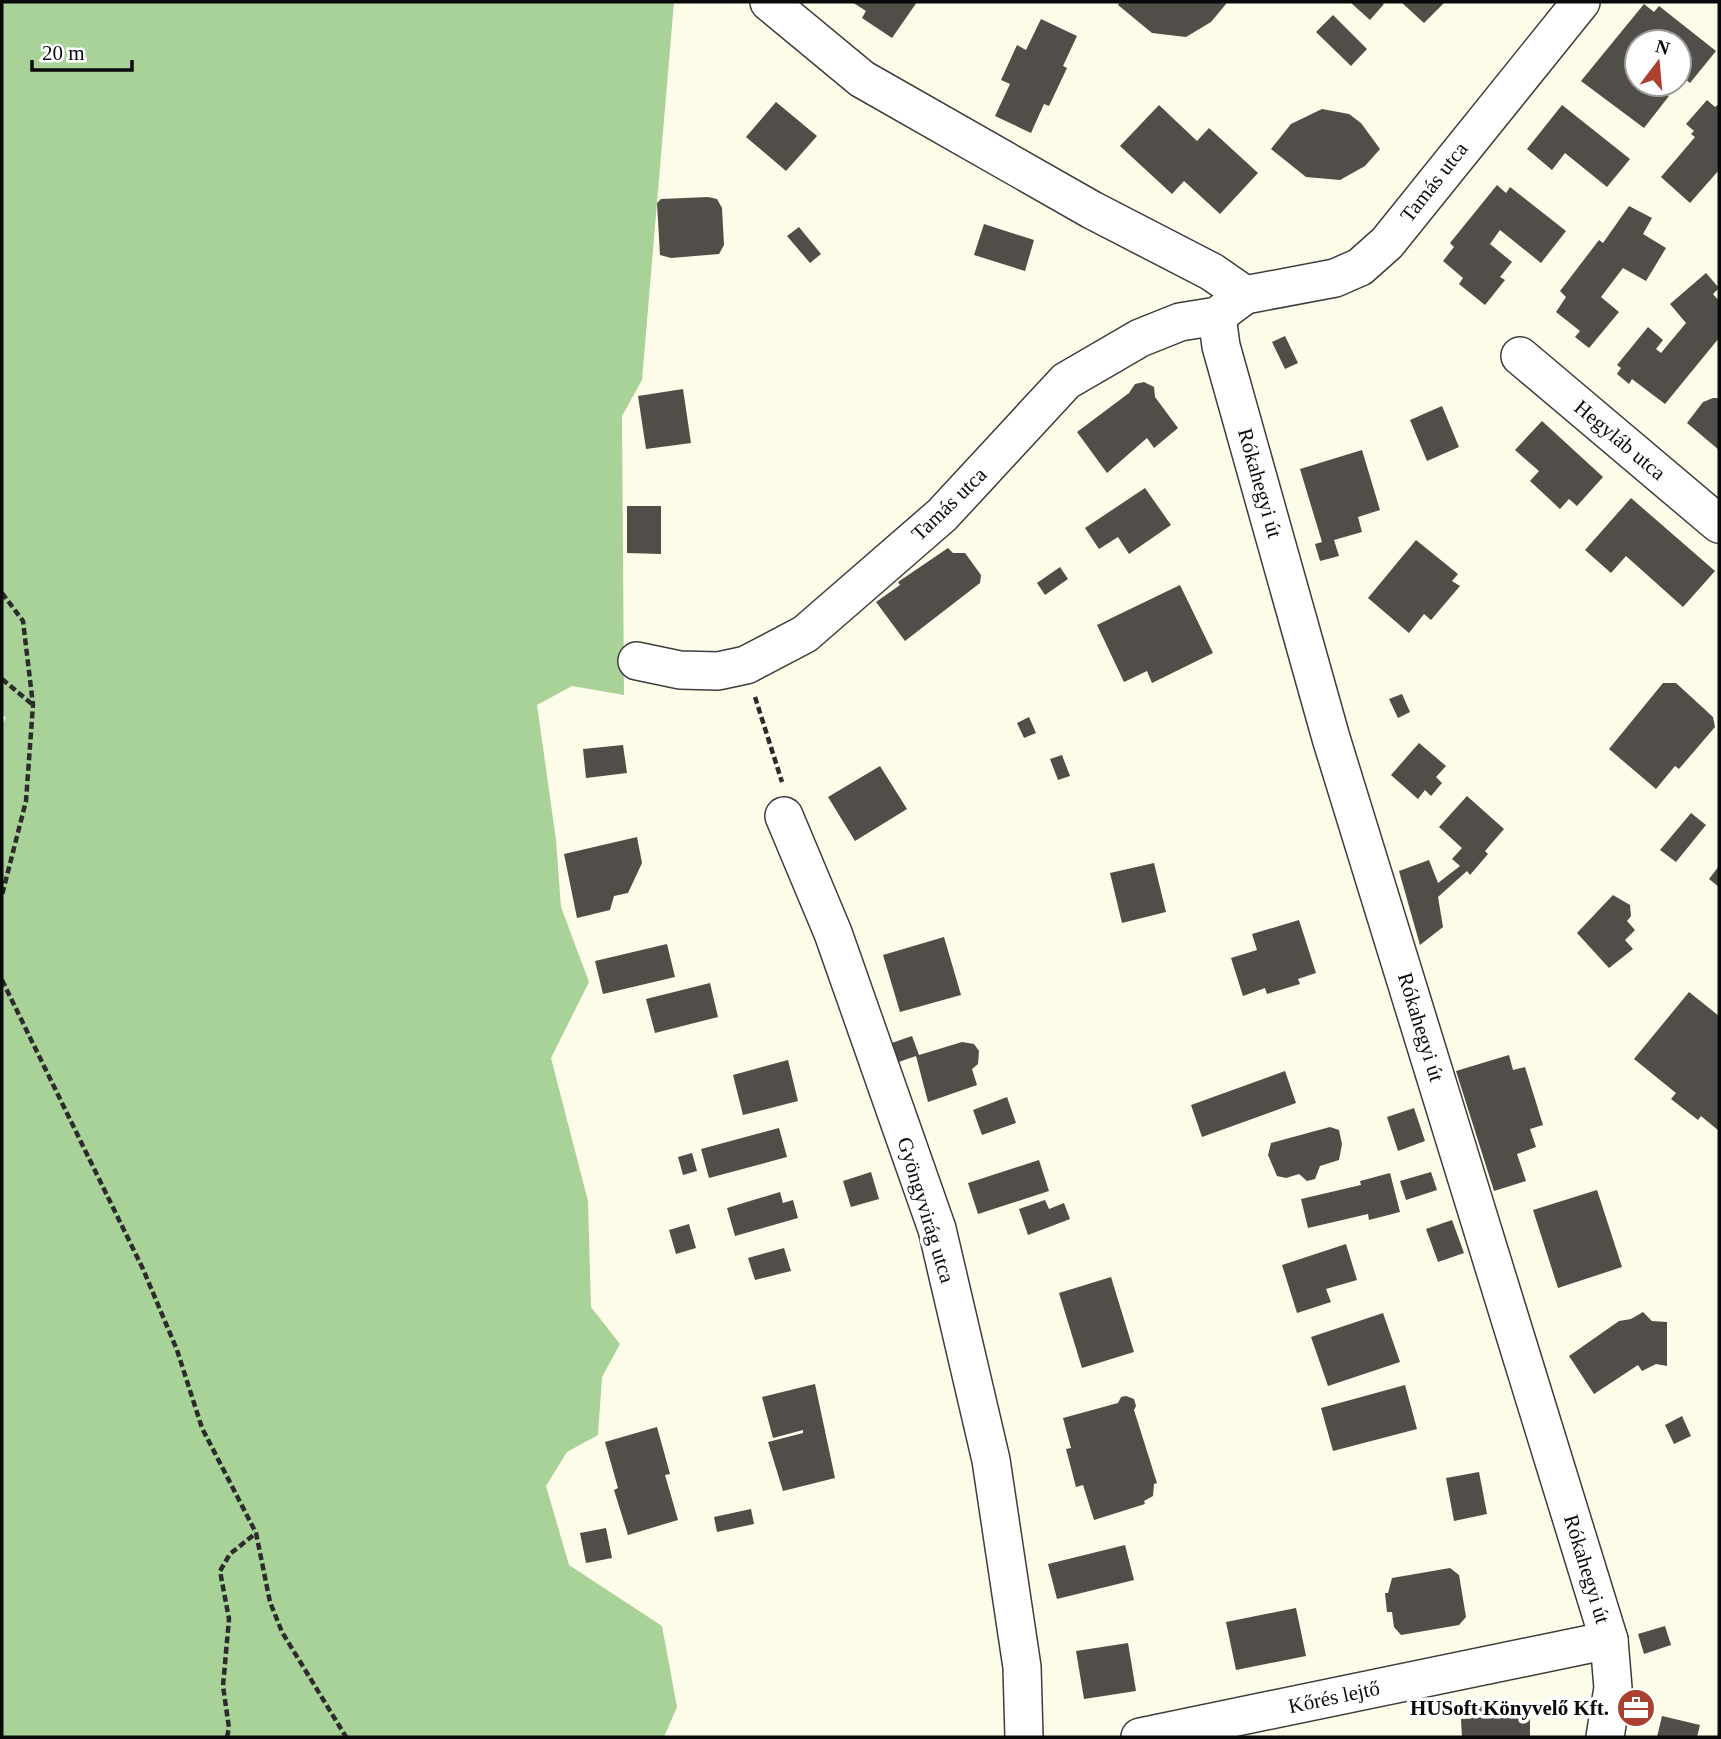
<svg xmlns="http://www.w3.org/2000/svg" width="1721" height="1739" font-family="Georgia,serif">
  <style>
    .forest { fill: #a8d298 }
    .building { fill: #514d48 }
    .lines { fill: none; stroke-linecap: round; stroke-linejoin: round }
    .minor-casing { stroke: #3d3d3d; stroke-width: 40 }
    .path { stroke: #2c2c2c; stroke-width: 4.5; stroke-dasharray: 7 3.5; stroke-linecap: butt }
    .minor { stroke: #fff; stroke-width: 37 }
    .labels { text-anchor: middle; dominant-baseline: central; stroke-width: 7; stroke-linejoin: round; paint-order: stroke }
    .street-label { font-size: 21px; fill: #0a0a0a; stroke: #fff }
    .poi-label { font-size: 21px; font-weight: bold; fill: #0a0a0a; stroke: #fff; text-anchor: end }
  </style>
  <rect width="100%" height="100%" fill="#fdfce9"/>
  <!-- forest -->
  <path class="forest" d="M2 2H674L642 380 622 416 624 695 572 686 537 705 556 840 561 907 589 982 551 1058 588 1201 591 1307 620 1344 602 1377 598 1435 567 1452 546 1486 569 1565 662 1626 677 1707 664 1737H2V724L6 718 2 714Z"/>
  <!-- building -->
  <g class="building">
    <path d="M852 2H917L892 38 862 18 866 11Z"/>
    <path d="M1120 2H1225L1226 4 1211 22 1186 37 1152 33 1118 5Z"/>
    <path d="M1350 2H1381L1384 4 1370 20Z"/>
    <path d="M1401 2H1445L1424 23Z"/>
    <path d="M1644 4 1654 12 1659 6 1716 51 1690 83 1679 74V42H1637V64L1634 68 1637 84H1654L1669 96 1644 128 1581 81Z"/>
    <path d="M1333 15 1367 49 1351 66 1316 32Z"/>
    <path d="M1041 19 1077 36 1063 66 1067 68 1049 106 1044 104 1031 133 995 116 1010 84 1001 80 1017 45 1026 50Z"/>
    <path d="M1707 100 1715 107 1719 104V170L1690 203 1661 177 1695 137 1691 134 1694 131 1686 124Z"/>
    <path d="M776 102 817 136 786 171 746 137Z"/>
    <path d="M1159 105 1197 141 1209 128 1258 173 1220 214 1184 181 1172 194 1120 146Z"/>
    <path d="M1562 105 1630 159 1607 187 1565 153 1552 170 1527 149Z"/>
    <path d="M1322 109 1349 114 1361 123 1380 149 1365 166 1340 180 1306 177 1271 149 1291 124Z"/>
    <path d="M1497 185 1506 193 1510 187 1566 231 1541 263 1500 230 1490 244 1512 262 1500 277 1505 280 1485 305 1459 284 1463 278 1443 261 1454 247 1450 243Z"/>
    <path d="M708 197 717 199 722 208 724 245 719 254 671 258 660 255 657 203 661 199Z"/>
    <path d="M1629 206 1652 218 1643 234 1666 248 1646 281 1623 268 1601 297 1619 312 1589 348 1575 337 1580 331 1556 312 1566 297 1560 291 1599 240 1603 243Z"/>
    <path d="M984 224 1034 240 1025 271 974 255Z"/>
    <path d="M799 227 821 254 810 263 787 236Z"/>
    <path d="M1706 273 1719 288 1713 294 1719 301V338L1665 404 1632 379 1629 384 1617 374 1621 368 1617 365 1648 327 1663 340 1656 349 1661 353 1686 323 1670 304Z"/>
    <path d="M1285 336 1298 363 1285 369 1272 342Z"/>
    <path d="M1144 382 1154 387 1155 397 1178 428 1154 448 1147 438 1107 473 1077 432 1129 393 1135 384Z"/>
    <path d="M683 389 691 443 646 449 638 396Z"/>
    <path d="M1713 398H1719V450L1687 423 1703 402Z"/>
    <path d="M1442 406 1459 447 1427 461 1410 420Z"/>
    <path d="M1542 421 1603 477 1577 506 1569 499 1560 509 1530 481 1539 471 1515 450Z"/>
    <path d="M1362 450 1380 510 1358 517 1362 532 1334 540 1339 556 1320 561 1315 544 1322 542 1300 469Z"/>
    <path d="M1145 488 1171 525 1129 554 1118 537 1099 549 1085 528Z"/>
    <path d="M1631 498 1715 571 1683 607 1626 556 1611 573 1585 550Z"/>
    <path d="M627 506H661V554L627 553Z"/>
    <path d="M1416 540 1458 574 1452 581 1460 586 1431 620 1424 614 1409 633 1368 598Z"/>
    <path d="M948 548 953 553H965L981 575 980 583 905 641 876 602 900 585 898 582Z"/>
    <path d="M1060 567 1068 579 1045 595 1037 583Z"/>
    <path d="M1180 585 1213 653 1152 683 1147 671 1124 682 1097 625Z"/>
    <path d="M1663 683H1676L1713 717 1715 727 1679 769 1675 766 1656 789 1609 749Z"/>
    <path d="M1402 694 1410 712 1398 718 1389 699Z"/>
    <path d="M1029 717 1036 733 1024 738 1017 723Z"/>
    <path d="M1419 743 1446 766 1436 777 1442 783 1431 796 1425 790 1418 799 1391 775Z"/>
    <path d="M623 745 627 773 586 778 583 749Z"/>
    <path d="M1062 755 1070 776 1058 780 1050 759Z"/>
    <path d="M880 766 907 809 855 841 828 797Z"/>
    <path d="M1467 796 1504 829 1485 851 1488 854 1470 875 1467 871 1438 897 1443 927 1420 945 1399 871 1429 860 1438 883 1460 866 1452 859 1462 848 1439 827Z"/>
    <path d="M1691 813 1706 825 1676 862 1660 850Z"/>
    <path d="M637 837 642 863 628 893 614 896 610 910 577 918 564 854Z"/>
    <path d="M1154 863 1166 912 1122 923 1110 873Z"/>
    <path d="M1719 866V887L1709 879Z"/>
    <path d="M1613 895 1630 905 1631 916 1627 921 1635 930 1625 940 1633 949 1609 968 1577 933Z"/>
    <path d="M1299 920 1316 973 1298 979 1300 984 1267 994 1265 988 1243 996 1231 958 1257 950 1252 934Z"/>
    <path d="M944 937 961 995 900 1012 883 955Z"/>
    <path d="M667 944 675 977 603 994 595 961Z"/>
    <path d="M710 983 718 1017 655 1033 646 999Z"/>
    <path d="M1689 992 1719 1016V1131L1701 1116 1698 1120 1671 1099 1676 1093 1634 1059Z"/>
    <path d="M912 1036 919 1055 962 1042 974 1044 979 1051 978 1064 972 1069 977 1085 928 1102 916 1056 890 1065 883 1046Z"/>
    <path d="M1509 1055 1513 1070 1525 1067 1543 1125 1530 1129 1536 1147 1517 1154 1526 1181 1494 1191 1456 1071Z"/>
    <path d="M788 1060 798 1101 743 1115 733 1075Z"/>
    <path d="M1285 1071 1296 1103 1202 1137 1191 1105Z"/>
    <path d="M1007 1097 1016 1123 982 1135 973 1110Z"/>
    <path d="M1414 1108 1425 1141 1398 1151 1387 1117Z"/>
    <path d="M1330 1127 1339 1130 1342 1144 1339 1160 1320 1166 1315 1179 1307 1181 1299 1174 1286 1178 1277 1176 1268 1155 1271 1143Z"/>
    <path d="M779 1128 787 1157 709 1178 701 1149Z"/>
    <path d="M692 1153 697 1171 683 1175 678 1157Z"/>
    <path d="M1039 1160 1049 1191 978 1214 968 1183Z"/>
    <path d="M871 1172 879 1199 851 1207 843 1181Z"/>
    <path d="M1431 1172 1437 1190 1406 1200 1400 1181Z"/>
    <path d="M1390 1173 1400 1212 1369 1220 1368 1214 1308 1228 1301 1199 1361 1185 1360 1181Z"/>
    <path d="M1597 1190 1622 1267 1558 1288 1533 1210Z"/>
    <path d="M780 1192 783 1203 793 1200 798 1218 735 1236 727 1208Z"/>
    <path d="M1045 1200 1049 1209 1064 1203 1070 1219 1028 1235 1019 1209Z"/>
    <path d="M1452 1220 1464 1253 1438 1262 1426 1229Z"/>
    <path d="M689 1224 696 1248 676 1254 669 1230Z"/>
    <path d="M1346 1244 1357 1280 1326 1289 1331 1302 1297 1313 1282 1265Z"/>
    <path d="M784 1248 791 1271 755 1280 748 1258Z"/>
    <path d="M1111 1277 1134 1352 1082 1368 1059 1293Z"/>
    <path d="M1643 1312 1652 1321 1667 1322V1366L1656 1364 1642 1371 1638 1365 1594 1394 1569 1356 1619 1321 1631 1319Z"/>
    <path d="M1383 1313 1400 1362 1328 1386 1311 1337Z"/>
    <path d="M815 1384 835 1478 783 1491 768 1442 803 1433V1430L773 1438 762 1397Z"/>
    <path d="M1405 1385 1417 1429 1333 1451 1321 1408Z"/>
    <path d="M1126 1396 1134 1399 1136 1406 1134 1410 1157 1483 1154 1484 1153 1496 1144 1501 1145 1504 1094 1520 1083 1485 1076 1487 1066 1449 1071 1448 1063 1418 1118 1403 1121 1397Z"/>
    <path d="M1682 1416 1691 1436 1674 1444 1665 1425Z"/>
    <path d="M657 1427 670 1474 665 1475 678 1520 628 1535 614 1490 618 1488 605 1442Z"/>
    <path d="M1479 1472 1487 1514 1454 1521 1446 1478Z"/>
    <path d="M751 1509 754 1524 717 1532 714 1517Z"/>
    <path d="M606 1528 612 1558 586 1563 580 1533Z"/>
    <path d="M1125 1545 1134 1580 1057 1599 1048 1564Z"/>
    <path d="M1450 1568 1459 1575 1466 1617 1459 1625 1401 1635 1394 1627 1392 1612H1387L1385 1593H1388L1392 1578Z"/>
    <path d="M1296 1608 1306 1656 1236 1670 1226 1622Z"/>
    <path d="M1665 1626 1671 1645 1644 1654 1638 1634Z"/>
    <path d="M1128 1643 1136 1691 1084 1699 1076 1651Z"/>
    <path d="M1471 1706 1530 1707V1737H1462L1461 1719 1471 1718Z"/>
    <path d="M1662 1716 1700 1725 1697 1737H1657Z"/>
  </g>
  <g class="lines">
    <defs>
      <g id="minor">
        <path d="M769 2 862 79 1092 210 1212 272 1245 295"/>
        <path d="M1217 316 1221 346 1331 738 1609 1640 1613 1688 1605 1737"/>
        <path d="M1520 356 1719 524"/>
        <path d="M637 661 680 670 718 671 746 665 805 634 942 515 1066 381 1140 338 1180 322 1217 316 1245 295 1335 278 1360 267 1387 243 1581 2"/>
        <path d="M784 816 833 933 937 1229 991 1460 1022 1667 1024 1737"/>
        <path d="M1140 1737 1609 1640"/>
      </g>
    </defs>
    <!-- minor casing -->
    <use href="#minor" class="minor-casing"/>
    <!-- path -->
    <g class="path">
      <path d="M2 593 23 621 33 705 26 801 2 895"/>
      <path d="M2 679 32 704"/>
      <path d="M755 697 782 782"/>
      <path d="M2 980 143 1269 177 1350 202 1428 256 1533 270 1602 282 1632 346 1737"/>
      <path d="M227 1737 229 1728 223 1686 229 1619 220 1571 230 1554 256 1533"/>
    </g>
    <!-- minor -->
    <use href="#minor" class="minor"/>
  </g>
  <!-- icons -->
  <defs>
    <symbol id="office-disc" viewBox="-11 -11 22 22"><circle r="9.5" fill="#ab4031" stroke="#fff"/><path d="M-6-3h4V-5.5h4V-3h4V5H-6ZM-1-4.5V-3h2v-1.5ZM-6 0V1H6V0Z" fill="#fff"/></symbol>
  </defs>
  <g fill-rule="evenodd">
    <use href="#office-disc" x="1614" y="1686" width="44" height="44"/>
  </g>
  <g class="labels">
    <!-- street labels -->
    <g class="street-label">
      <text transform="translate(1434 182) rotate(-52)">Tamás utca</text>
      <text transform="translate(1620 440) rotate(40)">Hegyláb utca</text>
      <text transform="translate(1260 483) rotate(74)">Rókahegyi út</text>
      <text transform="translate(949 504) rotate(-44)">Tamás utca</text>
      <text transform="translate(1421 1027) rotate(73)">Rókahegyi út</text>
      <text transform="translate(926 1210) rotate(73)">Gyöngyvirág utca</text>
      <text transform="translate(1587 1569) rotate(73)">Rókahegyi út</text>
      <text transform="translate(1334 1697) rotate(-12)">Kőrés lejtő</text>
    </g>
    <!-- poi labels -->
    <g class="poi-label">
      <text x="1609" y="1708">HUSoft Könyvelő Kft.</text>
    </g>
  </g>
  <!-- border -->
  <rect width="1721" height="1739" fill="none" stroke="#0a0a0a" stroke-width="7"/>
  <!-- north arrow -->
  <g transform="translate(1658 63) rotate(16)"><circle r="33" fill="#ffffff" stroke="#9d9d9d" stroke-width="2"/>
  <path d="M0-5L12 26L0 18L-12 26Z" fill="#ab4031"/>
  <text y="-10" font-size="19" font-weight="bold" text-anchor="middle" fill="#0a0a0a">N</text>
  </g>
  <!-- scale -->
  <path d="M32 60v10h100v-10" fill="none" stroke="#0a0a0a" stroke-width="3.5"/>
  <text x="42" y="60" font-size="21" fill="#0a0a0a" stroke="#ffffff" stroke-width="5" paint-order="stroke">20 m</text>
</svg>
